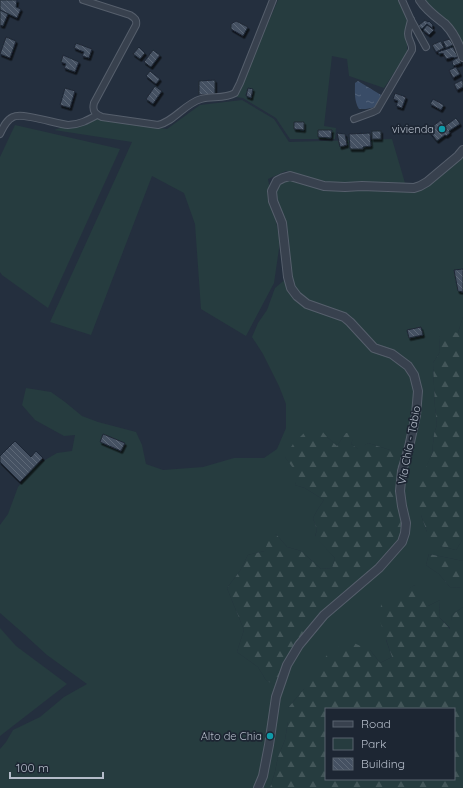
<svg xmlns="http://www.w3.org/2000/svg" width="463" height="788" font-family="Quicksand,sans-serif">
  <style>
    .green { fill: #263c3f; fill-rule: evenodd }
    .forest { fill: url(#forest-firs); fill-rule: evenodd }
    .water { fill: url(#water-ripples) }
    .building { fill: url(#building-back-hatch); stroke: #1f2835; filter: url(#shadow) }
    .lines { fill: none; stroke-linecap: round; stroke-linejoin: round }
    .minor-casing { stroke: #565f6c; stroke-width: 8 }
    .tertiary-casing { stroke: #565f6c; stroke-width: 10 }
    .minor { stroke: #38414e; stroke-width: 6 }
    .tertiary { stroke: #38414e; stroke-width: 8 }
    .culture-dot { fill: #0f9aa8; stroke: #1d2633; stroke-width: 1.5 }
    .labels { text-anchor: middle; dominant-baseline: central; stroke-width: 3.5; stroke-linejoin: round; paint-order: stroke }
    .poi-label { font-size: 11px; fill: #b4bcc9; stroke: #1d2633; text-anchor: end }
    .street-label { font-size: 11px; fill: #b4bcc9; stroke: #1d2633 }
  </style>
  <defs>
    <pattern id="forest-firs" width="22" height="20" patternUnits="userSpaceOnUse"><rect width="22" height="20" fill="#263c3f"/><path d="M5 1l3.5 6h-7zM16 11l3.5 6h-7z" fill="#435659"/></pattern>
    <pattern id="water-ripples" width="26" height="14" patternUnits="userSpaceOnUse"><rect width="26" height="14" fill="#394c67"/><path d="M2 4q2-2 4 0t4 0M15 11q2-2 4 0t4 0" fill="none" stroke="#53647b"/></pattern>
    <pattern id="building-back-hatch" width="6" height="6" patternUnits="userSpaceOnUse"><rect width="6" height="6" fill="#455162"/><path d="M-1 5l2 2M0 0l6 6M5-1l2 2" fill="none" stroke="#5d6877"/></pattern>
    <filter id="shadow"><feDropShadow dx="1.5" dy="2.5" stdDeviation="0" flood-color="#0009"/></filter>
  </defs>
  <rect width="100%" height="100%" fill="#242f3e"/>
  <!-- green -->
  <g class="green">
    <path d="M278 0H399L407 21V53L384 88 349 76 347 59 332 56 324 126 336 128 335 139H290L276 118 243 98 236 97Z"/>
    <path d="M420 0H463V57L460 48Z"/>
    <path d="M242 100 274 119 289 142 392 139 405 183 327 182 286 171 268 179 280 242 274 283 246 336 201 309 195 224 184 193 152 176 91 335 50 322 132 142 54 130 92 118 167 129 200 105Z"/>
    <path d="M15 125 120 149 48 308 2 275 0 272V157Z"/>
    <path d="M463 150V317L458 333 439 337 440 352 433 363 435 407 437 425 434 434 432 454 427 466 421 515 427 532V546H440L456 550 462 540H463V561L429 554 426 565 439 574 450 587 463 588V607L452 615 451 629 439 617 440 600 428 606 415 585 406 591 386 640 392 657 380 663 370 650 304 689 288 708V722L285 740 278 757 275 772 270 788H0V749L6 742 13 730 40 717 64 697 87 684 47 655 24 634 0 613V525L8 514 18 487 35 466 57 453 72 451 75 435 64 436 35 420 22 405 26 388 51 392 65 402 82 416 98 422 136 432 142 445 146 464 163 470 203 467 234 458H264L277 449 286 428V404L279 386 263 354 252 337 258 323 267 310 275 288 288 277 287 265 272 191 283 178 324 186 414 188ZM346 433H354L351 444 359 450 368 443 390 450 280 688 266 680 258 667 237 652 244 630 227 588 240 571 248 555 265 551 276 534 287 547 301 551 321 569 332 568 335 558 315 536 317 530 313 518 318 509 324 500 305 488 295 485 299 475 285 457 327 437 337 446Z"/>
    <path d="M0 628 16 646 67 684 0 736Z"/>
  </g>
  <!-- forest -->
  <g class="forest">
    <path d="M463 317V540H462L456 550 440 546H427V532L421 515 417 500 419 482 432 454 434 434 437 425 435 407 433 363 440 352 439 337 448 331 458 333Z"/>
    <path d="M306 431H322L327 437 337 446 346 433H355L351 444 358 449 368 443 390 450 409 447 402 471 405 533 368 577 299 645 280 689 266 680 258 667 237 652 244 630 227 588 240 571 248 555 265 551 268 539 276 534 287 547 301 551 321 569 332 568 335 558 315 537 317 530 313 518 318 509 324 500 305 488 295 485 298 475 285 457 293 444Z"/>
    <path d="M429 554 463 561V588L450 587 439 574 426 565Z"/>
    <path d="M415 585 430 592 428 606 440 600 439 617 450 629 452 615 463 607V788H270L275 772 278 757 285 740 288 722V708L304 689 329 652 349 641 370 650 380 663 392 657 380 621 381 604ZM326 709H454V779H326Z"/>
  </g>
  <!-- water -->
  <path class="water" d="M358 81 381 95 376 107 366 109H359C354 101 355 92 355 83Z"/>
  <!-- building -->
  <g class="building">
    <path d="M0 0H17L16 7 21 9 17 18 0 10Z"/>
    <path d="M0 10 8 14 3 26 0 25Z"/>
    <path d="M425 20 428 22 429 21 433 25 432 28 427 24 422 29 418 26Z"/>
    <path d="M236 21 248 27 243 36 231 29V24Z"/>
    <path d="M427 25 434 30 429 35 423 30Z"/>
    <path d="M6 37 16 41 10 58 0 54Z"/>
    <path d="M450 39 453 45 446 48 443 41Z"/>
    <path d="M441 41 444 48 436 52 432 45Z"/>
    <path d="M76 43 92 49 89 58 82 56 84 52 74 48Z"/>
    <path d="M139 47 145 53 140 59 133 54Z"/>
    <path d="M453 47 458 57 454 58 453 57 446 59 443 53 439 54 438 52Z"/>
    <path d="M153 50 160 55 151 67 144 62Z"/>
    <path d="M63 55 79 62 75 72 64 68 66 64 61 62Z"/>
    <path d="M459 57 461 63 453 66 452 61Z"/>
    <path d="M456 67 460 74 453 78 449 70Z"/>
    <path d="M150 71 160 79 156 84 146 76Z"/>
    <path d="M215 80V94L199 95V81Z"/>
    <path d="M462 80 463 82V87L457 90 454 84Z"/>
    <path d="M155 86 162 91 153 104 146 99Z"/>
    <path d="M65 88 75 91 70 108 60 105Z"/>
    <path d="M248 88 253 89 251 98 246 96Z"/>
    <path d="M395 93 406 97 402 108 396 106 398 101 393 99Z"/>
    <path d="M433 99 444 105 441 110 430 104Z"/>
    <path d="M456 118 460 124 449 131 450 133 446 136 445 135 437 141 429 131 433 127V126L441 120 445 126Z"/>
    <path d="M294 122H304V130L294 129Z"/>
    <path d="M318 130H332L331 138 318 137Z"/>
    <rect x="372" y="131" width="9" height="8"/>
    <path d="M337 133 345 134 347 145 340 147Z"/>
    <path d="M370 133 371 146 363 147V149H350L349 134Z"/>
    <path d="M463 269V292L458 291 454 270Z"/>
    <path d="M421 327 423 335 409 338 407 330Z"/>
    <path d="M103 434 125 443 121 451 100 442Z"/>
    <path d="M15 441 31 457 36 451 43 458 20 482 0 462V456Z"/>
  </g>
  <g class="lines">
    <defs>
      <g id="minor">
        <path d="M83 0 130 15C135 18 137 20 136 25L94 103C92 111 95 114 102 117L158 125C175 121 184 104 201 99 212 96 225 99 235 93L240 83 273 0"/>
        <path d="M402 0 411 20 426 47"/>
        <path d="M354 119 373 112 377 110 412 50C413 44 408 40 408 34 408 30 410 25 411 20"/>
        <path d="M0 134C3 128 6 120 13 117 22 112 56 124 68 125 79 125 88 120 97 115"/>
      </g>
      <g id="tertiary">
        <path d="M420 0C426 10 436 17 445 24 454 33 459 44 463 57"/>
        <path d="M258 788 263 776 269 745 276 697 287 665 299 645 324 615 379 568 402 542 405 533 406 523 402 506 400 491 402 471 409 447 416 415 418 391 414 375 408 366 392 354 374 348 350 322 344 317 307 304 297 296 291 288 288 277 282 223 273 201 272 191 277 181 283 178 290 176 324 186 345 187 362 186 414 188 420 186 427 182 458 156 463 150"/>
      </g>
    </defs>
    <!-- minor casing -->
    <use href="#minor" class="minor-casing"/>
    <!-- tertiary casing -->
    <use href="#tertiary" class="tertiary-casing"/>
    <!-- minor -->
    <use href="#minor" class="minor"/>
    <!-- tertiary -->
    <use href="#tertiary" class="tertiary"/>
  </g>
  <!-- markers -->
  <g class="culture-dot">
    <circle cx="442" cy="129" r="4"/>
    <circle cx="270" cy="736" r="4"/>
  </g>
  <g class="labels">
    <!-- poi labels -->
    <g class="poi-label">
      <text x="434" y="129">vivienda</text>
      <text x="262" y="736">Alto de Chia</text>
    </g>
    <!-- street labels -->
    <g class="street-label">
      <text transform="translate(409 445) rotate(-79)">Vía Chía - Tabio</text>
    </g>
  </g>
  <!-- legend -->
  <rect x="325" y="708" width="130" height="72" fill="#1d2633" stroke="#59626f"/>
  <rect x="333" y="721" width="20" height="6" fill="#38414e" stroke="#59626f"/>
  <text x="361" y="728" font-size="12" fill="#b4bcc9">Road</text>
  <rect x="333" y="738" width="20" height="12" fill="#263c3f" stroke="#59626f"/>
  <text x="361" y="748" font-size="12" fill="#b4bcc9">Park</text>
  <rect x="333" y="758" width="20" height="12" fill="url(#building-back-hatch)" stroke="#59626f"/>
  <text x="361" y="768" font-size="12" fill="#b4bcc9">Building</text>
  <!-- scale -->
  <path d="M10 772v6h93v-6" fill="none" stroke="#b4bcc9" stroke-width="2"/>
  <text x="16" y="772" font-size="12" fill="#b4bcc9" stroke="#1d2633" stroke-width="3" paint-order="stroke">100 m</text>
</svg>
